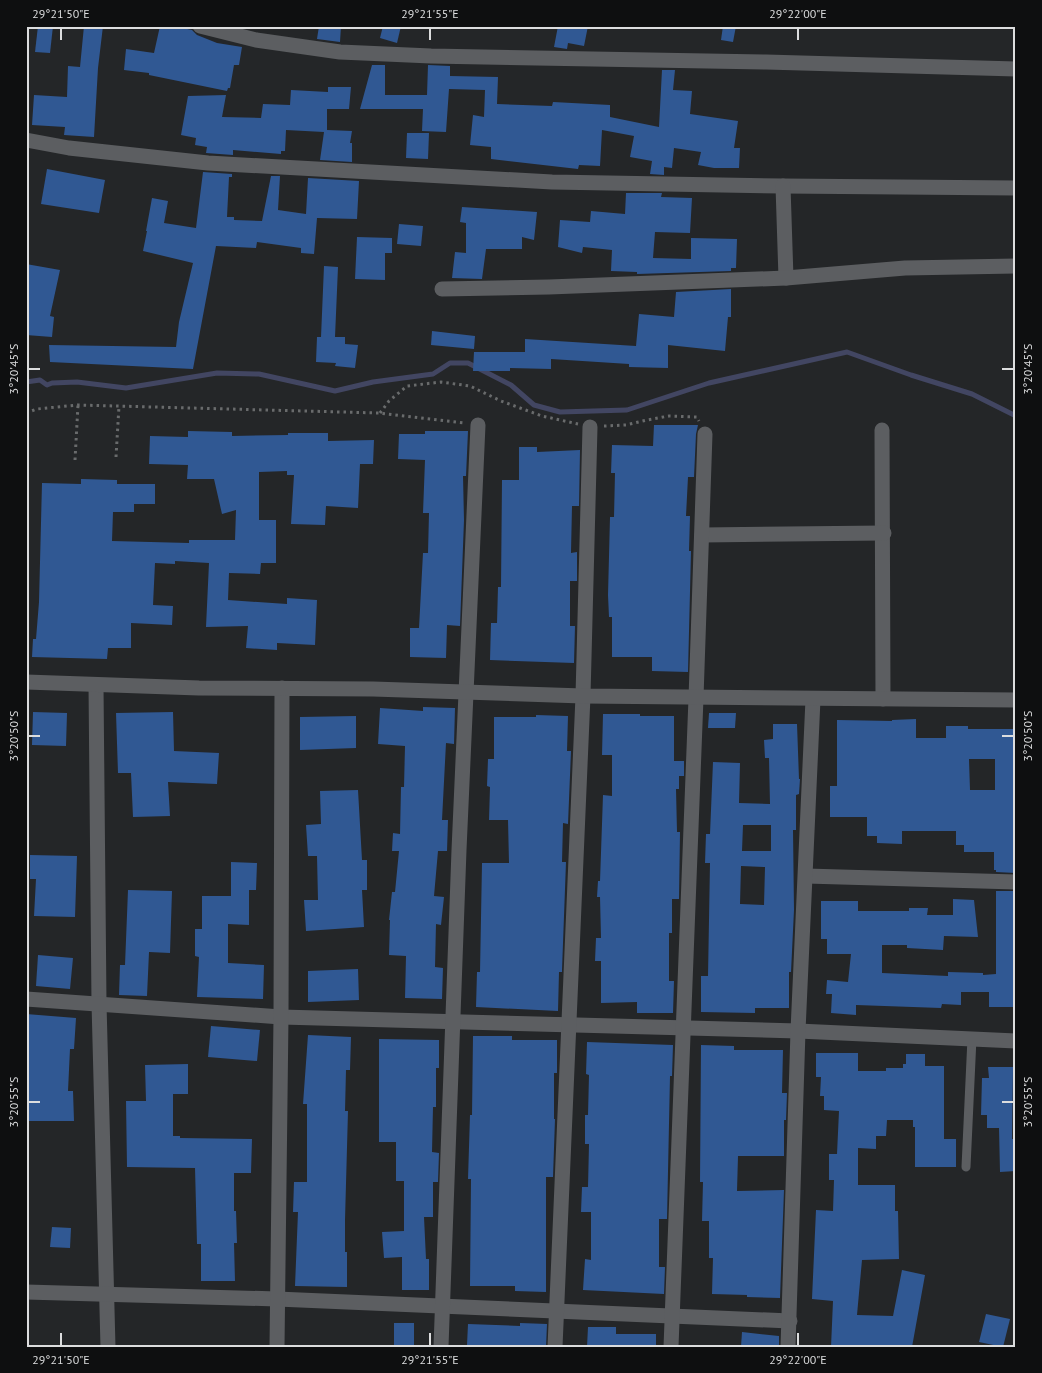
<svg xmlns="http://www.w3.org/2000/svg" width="1042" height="1373" font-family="'PT Sans',sans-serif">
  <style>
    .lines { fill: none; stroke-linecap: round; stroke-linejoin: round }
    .stream { stroke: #424662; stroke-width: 5 }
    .building { fill: #305893; fill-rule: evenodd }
    .path { stroke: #696b6c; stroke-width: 3; stroke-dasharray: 2.5 4; stroke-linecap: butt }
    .service { stroke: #5c5e61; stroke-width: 9 }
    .minor { stroke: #5c5e61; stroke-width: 15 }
    .tertiary { stroke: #5c5e61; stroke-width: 15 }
    .ticks { fill: none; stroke: #dcddde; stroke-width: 2 }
    .neatline { fill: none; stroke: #dcddde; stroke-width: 2 }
    .ticks-label { font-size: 12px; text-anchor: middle; fill: #dcddde }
  </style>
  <rect width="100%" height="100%" fill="#242628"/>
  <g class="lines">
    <!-- stream -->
    <path class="stream" d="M26 382 40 380 47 385 52 383 77 382 126 388 217 373 259 374 335 391 373 382 433 374 450 363H468L511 385 534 405 560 412 627 410 709 383 847 352 911 375 972 394 1016 416"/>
  </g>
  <!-- building -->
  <g class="building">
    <path d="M38 26H53L50 53 35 52Z"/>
    <path d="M84 26H103L98 68 94 137 64 135 65 127 32 125 34 95 67 97 68 66 80 67Z"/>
    <path d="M160 26H173L192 30 197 35 217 43 242 47 239 65H234L230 88H228L227 91 149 75V73L124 70 126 49 154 53Z"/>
    <path d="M319 26H341L340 42 317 39Z"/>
    <path d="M383 26H401L397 43 380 38Z"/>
    <path d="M558 26H588L584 46 568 43 567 49 554 47Z"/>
    <path d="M723 26H736L733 42 721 40Z"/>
    <path d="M372 65H385V95H427L428 65 450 66V76L498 77 497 104 552 106 553 102 610 105V117L659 127 662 70H675L673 90 692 91 690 114 738 121 734 148H740L739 168H714L698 165 701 152 674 148 672 168 664 167V175L650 174 652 161 630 157 634 136 602 130 600 166 579 165 578 169 491 159V147L470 145 473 115 484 117 485 90 449 89 446 132 422 131 423 109H360Z"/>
    <path d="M328 87H351L349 109H327V130L352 131 350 143H352V162L320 160 324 132 286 130 285 151H281V154L233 150V155L206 153 207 147 195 145 196 138 181 135 188 96 226 95 222 117 261 118 263 104 290 105 291 90 328 92Z"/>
    <path d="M407 133H429L428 159 406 158Z"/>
    <path d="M47 169 105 180 99 213 41 204Z"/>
    <path d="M203 172 232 174V177H229L227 217H234V220L262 221 271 176H280L278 210 306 214 308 178 359 181 357 219 317 218 314 254 301 253V248L257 242 256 248 216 246 193 369 50 362 49 345 176 347 179 322 193 263 143 251 147 231H146L152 198 168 201 164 223 196 228Z"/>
    <path d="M626 193H662L661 197 692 198 690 233 655 232 653 258 691 259V238L737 239 736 268H731V271L637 274V272L611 271 612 250 583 247 582 253 558 247 560 220 590 222 591 211 625 214Z"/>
    <path d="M462 207 537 212 534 240 522 237V249H486L482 279 452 278 455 252 466 253V223L460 222Z"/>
    <path d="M399 224 423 226 421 246 397 244Z"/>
    <path d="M357 237 392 238V253H385V280L355 279Z"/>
    <path d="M26 264 60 270 50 316 54 317 52 337 26 335Z"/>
    <path d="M324 266 338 267 335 337H345V344L358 345 355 368 335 366 336 363 316 362 317 337H321Z"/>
    <path d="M731 289V317H728L725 351 668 345V368L629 367V364L551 359V369L510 368V371H473L474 352H525V339L636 346 639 314 674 317 676 292Z"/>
    <path d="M432 331 475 336 474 349 431 345Z"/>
    <path d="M654 425H698L696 434 694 477H688L686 516H690L689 551H691L688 672 652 671V657H612V617H609L608 595 610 517H614L615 473H611L612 445 653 446Z"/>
    <path d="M188 431 232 432V436L288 435V433H328V441L374 440 373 464H360L358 508 326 506 325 525H324L291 524 294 475H287V471L259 472V520H276V563H261L260 574 229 573 228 600 287 604V598L317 600 315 645 277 643V650L246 648 248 626 206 627 209 563 175 561V564L155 563 153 605 173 606 172 625 131 623V648H108L107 659 32 657 33 639H36L39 602 42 483 81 484V479L117 480V484H155V504H134V512H113L112 541 189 543V540H235L236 510 222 514 214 479H187L188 465 149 464 150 436 188 437Z"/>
    <path d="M425 431H468L466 476H463L464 520 460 626 447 625 446 658 410 657V628H419L423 553H428L429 513H423L425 460 398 459 399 434H425Z"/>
    <path d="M519 447H537V452L580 450 579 506H572L571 553 577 552V581H570V626H575L574 663 490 660 491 623H497L498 587H501L502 480H519Z"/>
    <path d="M423 707 455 708 454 744 446 743 442 820H448L447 851H438L434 896 444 897 441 925 436 924 435 967 443 968 442 999 405 998 406 956 389 955 390 920H389L392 892H395L399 851H392L393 833 400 834 401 787H404L405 746 378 744 380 708 423 711Z"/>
    <path d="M33 712 67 713 66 746 32 745Z"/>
    <path d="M173 712 174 751 219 753 217 784 168 782 170 816 133 817 131 773H118L116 713Z"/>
    <path d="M709 713H736L735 728H708Z"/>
    <path d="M603 714H640V716H674V761H684V776H679V789H676L677 832H680L679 899H672V933H669V981H674L673 1013H637V1002L601 1003V961H595L596 938H601L600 897H597L598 881H600L603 795 612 796V755H602Z"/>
    <path d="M536 715 568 716 567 751H571L568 824 563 823 562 862H566L562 970V972H559L558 1011 476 1007 477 972H480L482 863H509L508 820H489L490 787 487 786 488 759H494V717H536Z"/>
    <path d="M356 716V748L300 750V717Z"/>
    <path d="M916 719V738H946V726H968V729H1016V873L996 872V870H994V852H964V845H956V831H902V844L877 843V836H867V817H830V786H837V720L892 721V720ZM969 759H995V790H970Z"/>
    <path d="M773 724H797L799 779H800L799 794 796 795V830H793L794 910 791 972H789V1008H755V1013L701 1012V976H708L710 863H705L706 834H710L713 762 740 763 739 803 770 804 769 758H765L764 740 773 739ZM743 825H771V851H742ZM741 866 765 867 764 905 740 904Z"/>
    <path d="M358 790 362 860H367V890H362L364 927 306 931 304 900H318L317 856H308L306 825 321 824 320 791Z"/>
    <path d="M30 855 77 856 75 917 34 916 36 879H30Z"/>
    <path d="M231 862 257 863 256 890H249V925L228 924V963L264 965 263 999 197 997 199 957 195 956V929H202V896H231Z"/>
    <path d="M128 890 172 891 170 953 149 952 147 996 119 995 120 965H125Z"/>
    <path d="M996 891H1016V948H1014L1016 1007H989V992H961V1005L942 1004 941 1008 856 1005V1015L831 1013 832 994H826L827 980 848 982 851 954H827V939H821V901H858V911H909V908H928L927 915H953V899L974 900 978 937 944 936 943 950 907 948V945H882V973L948 976V972L983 973V975L996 974Z"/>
    <path d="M38 955 73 958 70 989 36 986Z"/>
    <path d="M358 969 359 1000 308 1002V971Z"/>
    <path d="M26 1014 76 1018 74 1049H70L68 1091H73L74 1121H26Z"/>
    <path d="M211 1026 260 1030 257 1061 208 1057Z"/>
    <path d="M308 1035 351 1037 350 1070H346L345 1111H348L345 1220V1252H347V1287L295 1286 298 1212H293L294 1182H307V1104H303Z"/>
    <path d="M473 1036H512V1040H557V1073H554V1119H555L553 1177H546V1292L515 1291V1286H470L471 1179H468L470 1115H472Z"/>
    <path d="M379 1039 439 1040V1068H436V1107H433L432 1152 439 1153 438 1182H433V1217H424L426 1259H429V1290H402V1257L384 1258 382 1232 404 1231V1181H396V1142H379Z"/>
    <path d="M587 1042 673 1045 672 1076H670L667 1219H659V1267H665L664 1294 583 1290 585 1259 591 1260V1212H581L582 1187H588L589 1144H585V1115H588L589 1075 586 1074Z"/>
    <path d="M701 1045 734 1046V1050H783L782 1093H787L786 1120H784V1156H738L737 1191 784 1190 780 1298 747 1297V1295L712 1294 713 1258H709V1221H702L703 1182H700Z"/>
    <path d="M816 1053H858V1071H886V1068H903V1064H906V1054H925V1066H944V1139H956V1167H915V1127H913V1120H887L886 1136H876V1149L858 1148V1185H895V1211H898L899 1259 862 1260 857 1315 893 1316 902 1270 925 1275 912 1347H831L833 1301 812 1299 816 1210 833 1211 834 1180H829V1154H837L839 1111 824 1110V1096H820L821 1077H816Z"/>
    <path d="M188 1064V1094H173V1136H180V1138L252 1139 251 1173H234V1211H236L237 1243H234L235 1281H201V1244H197L195 1168 127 1167 126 1101H146L145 1065Z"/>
    <path d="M988 1067H1013L1012 1139H1016V1171L1000 1172 999 1128H987V1115H981L982 1078H989Z"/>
    <path d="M52 1227 71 1228 70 1248 50 1247Z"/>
    <path d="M986 1314 1010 1319 1003 1347 979 1342Z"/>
    <rect x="394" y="1323" width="20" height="24"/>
    <path d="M520 1323 547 1324 546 1347 467 1345 468 1324 520 1326Z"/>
    <path d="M588 1327H616V1334H656V1347H587Z"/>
    <path d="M742 1332 779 1336V1347H741Z"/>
  </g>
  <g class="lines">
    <!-- path -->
    <g class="path">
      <path d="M26 413 37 409 78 405 379 413 464 423"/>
      <path d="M380 413 389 401 407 386 441 382 470 386 501 401 542 416 578 424"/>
      <path d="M604 426 626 425 647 420 669 416 697 417 699 421"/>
      <path d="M116 457 119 406"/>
      <path d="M75 460 78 405"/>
    </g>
    <!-- service -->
    <path class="service" d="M966 1167 972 1038"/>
    <!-- minor -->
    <g class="minor">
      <path d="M200 26 256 40 340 52 431 56 766 62 1016 69"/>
      <path d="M26 140 69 148 208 163 552 182 783 186 1016 188"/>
      <path d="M783 186 786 278"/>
      <path d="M442 289 549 287 786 278 905 268 1016 266"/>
      <path d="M882 430 883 699"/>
      <path d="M702 535 884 533"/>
      <path d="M96 685 99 1003 108 1347"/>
      <path d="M806 876 1016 882"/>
      <path d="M26 999 281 1017 798 1031 1016 1041"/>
      <path d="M26 1292 277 1299 790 1321"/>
      <path d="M277 1347 281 1017 282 688"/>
      <path d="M441 1347 459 850 478 425"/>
      <path d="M555 1347 583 696 590 427"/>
      <path d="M671 1347 696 698 705 434"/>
      <path d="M788 1347 798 1031 813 699"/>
    </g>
    <!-- tertiary -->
    <path class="tertiary" d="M26 682 199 688 373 689 583 696 1016 700"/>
  </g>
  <!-- ticks -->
  <path class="ticks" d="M61 28V40M430 28V40M798 28V40M28 369H40M1002 369H1014M28 736H40M1002 736H1014M28 1102H40M1002 1102H1014M61 1333V1346M430 1333V1346M798 1333V1346"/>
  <!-- border -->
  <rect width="1042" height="1373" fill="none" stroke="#0e0f10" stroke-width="55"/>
  <rect x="28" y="28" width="986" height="1318" class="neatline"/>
  <g class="ticks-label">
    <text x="61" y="18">29°21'50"E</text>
    <text x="430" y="18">29°21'55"E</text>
    <text x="798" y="18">29°22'00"E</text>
    <text transform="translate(14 369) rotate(-90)" y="4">3°20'45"S</text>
    <text transform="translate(1028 369) rotate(-90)" y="4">3°20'45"S</text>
    <text transform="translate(14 736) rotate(-90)" y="4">3°20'50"S</text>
    <text transform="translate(1028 736) rotate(-90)" y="4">3°20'50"S</text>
    <text transform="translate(14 1102) rotate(-90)" y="4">3°20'55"S</text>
    <text transform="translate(1028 1102) rotate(-90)" y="4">3°20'55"S</text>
    <text x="61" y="1364">29°21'50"E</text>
    <text x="430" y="1364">29°21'55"E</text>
    <text x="798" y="1364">29°22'00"E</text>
  </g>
</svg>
